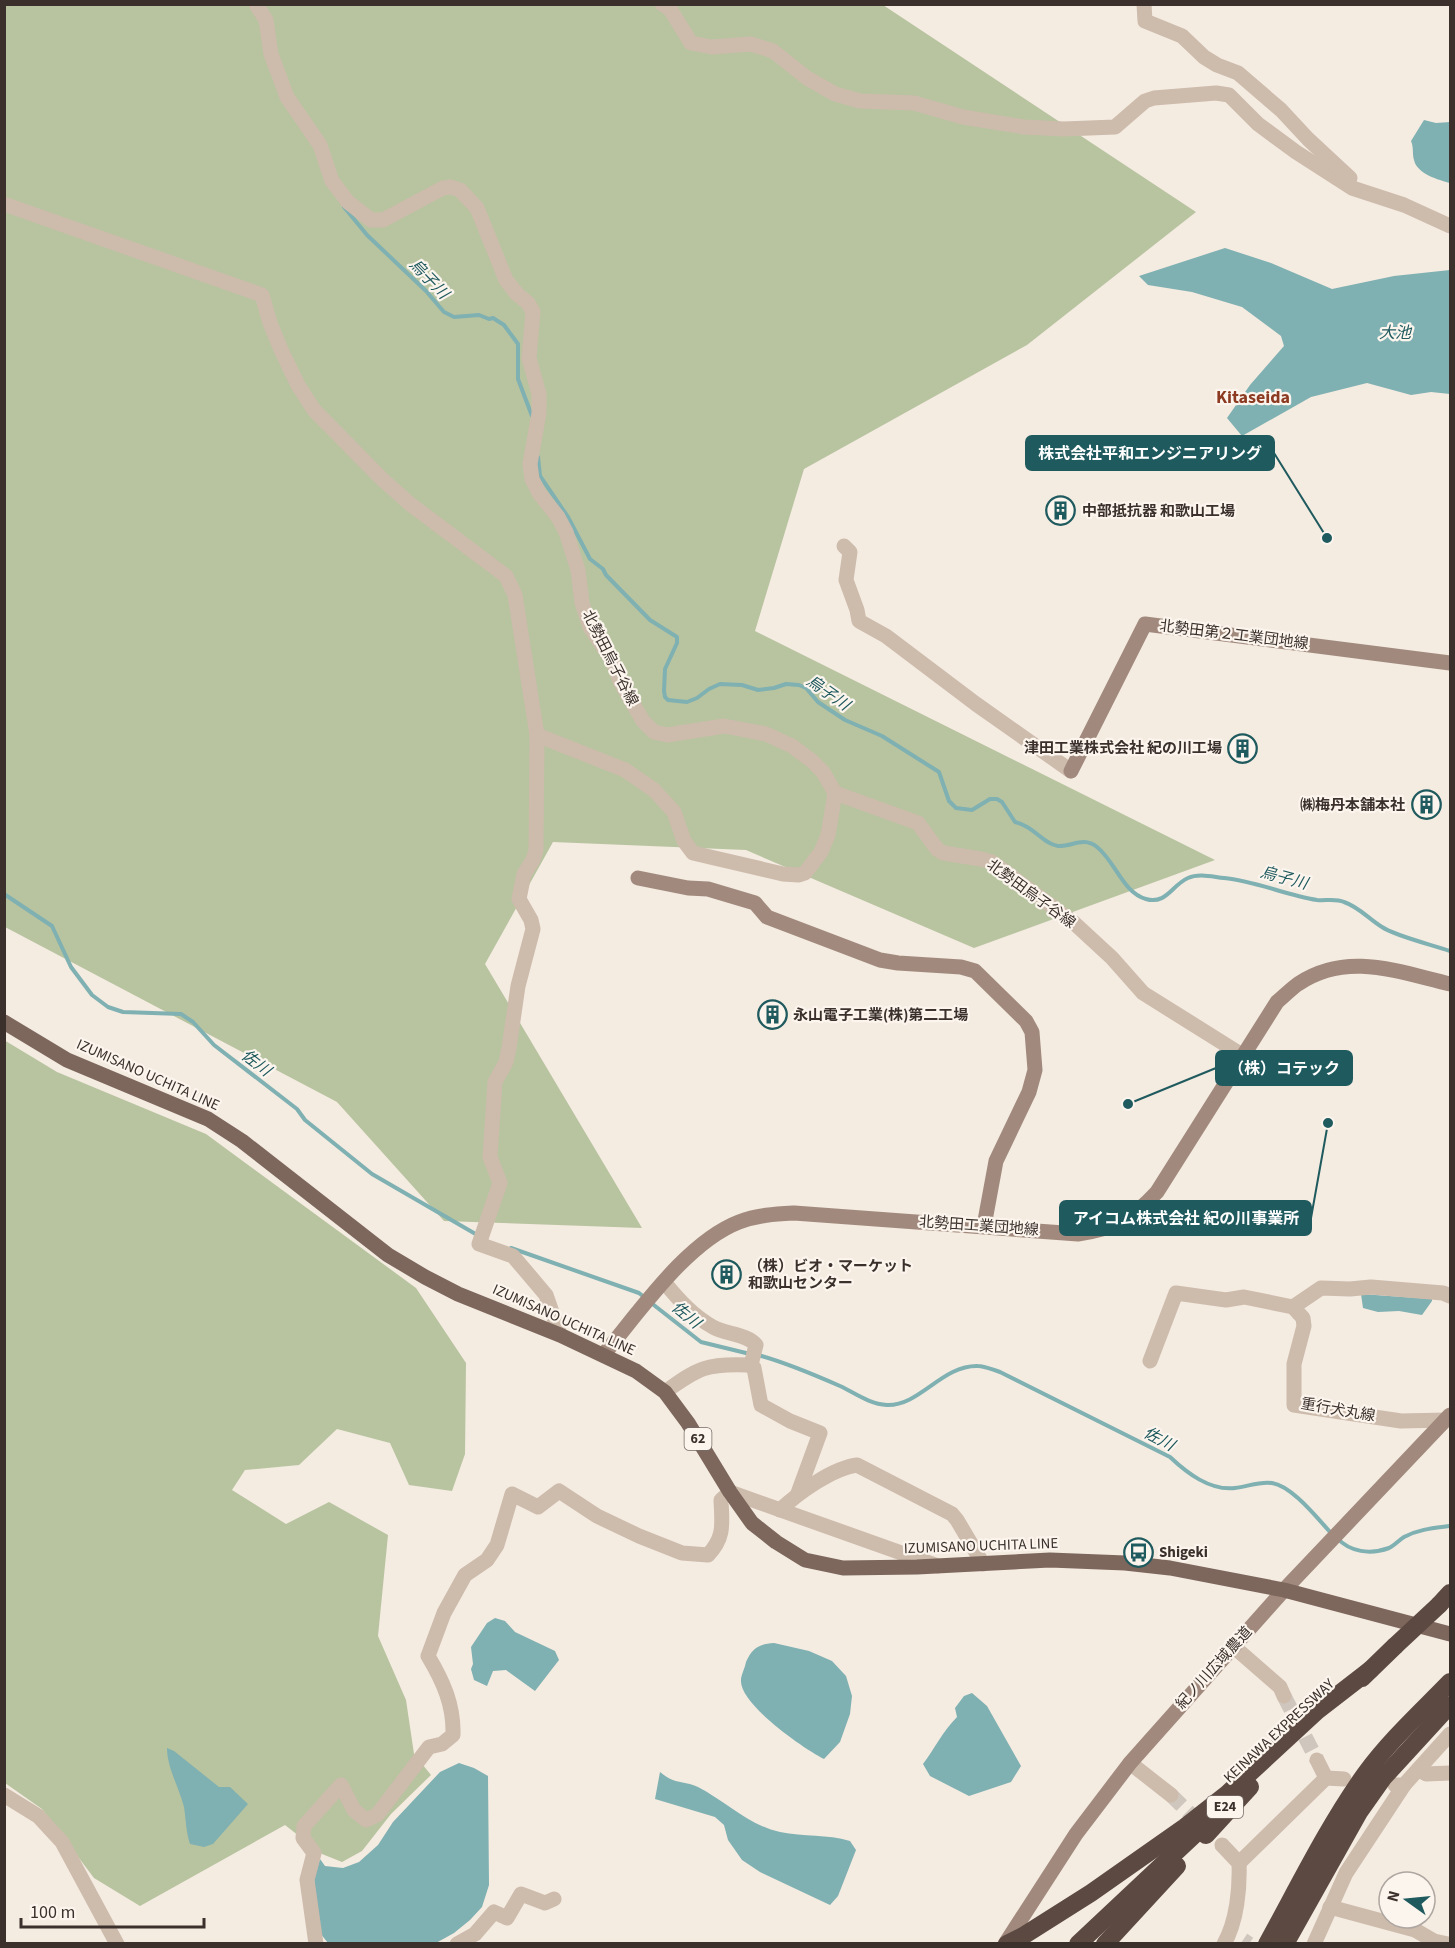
<svg xmlns="http://www.w3.org/2000/svg" width="1455" height="1948" font-family="'Source Sans 3','Noto Sans JP',sans-serif">
  <style>
    .green { fill: #b8c4a0 }
    .water { fill: #7fb0b2 }
    .lines { fill: none; stroke-linecap: round; stroke-linejoin: round }
    .stream { stroke: #7fb0b2; stroke-width: 4 }
    .street-tunnel { stroke: #cfc6bd; stroke-width: 15; stroke-dasharray: 15 8; stroke-linecap: butt }
    .street { stroke: #cdbbac; stroke-width: 15 }
    .secondary { stroke: #a18a7d; stroke-width: 15 }
    .primary { stroke: #7d675c; stroke-width: 15 }
    .highway { stroke: #5c4a42; stroke-width: 18 }
    .highway-bridge { stroke: #5c4a42; stroke-width: 18 }
    .labels { text-anchor: middle; dominant-baseline: central; stroke-width: 4.5; stroke-linejoin: round; paint-order: stroke }
    .shield { fill: #fbf5ee; stroke: #756b66; stroke-width: 1.5 }
    .shield-label { font-size: 14px; font-weight: bold; fill: #3b302b }
    .poi-label { font-size: 15px; font-weight: bold; fill: #3b302b; stroke: #fbf5ee; text-anchor: start }
    .street-label { font-size: 15px; fill: #3b302b; stroke: #fbf5ee }
    .water-label { font-size: 16px; font-style: italic; fill: #1f5a5e; stroke: #fbf5ee }
    .quarter-label { font-size: 18px; font-weight: bold; fill: #8c3b22; stroke: #fbf5ee }
    .leader { fill: none; stroke: #1f5a5e; stroke-width: 2 }
    .callout-dot { fill: #1f5a5e; stroke: #fbf5ee; stroke-width: 2 }
    .callout { fill: #1f5a5e; stroke: #1f5a5e; stroke-width: 2 }
    .callout-label { font-size: 16px; text-anchor: middle; font-weight: bold; fill: #fff }
  </style>
  <rect width="100%" height="100%" fill="#f4ebe1"/>
  <!-- green -->
  <g class="green">
    <path d="M4 5H883L1196 212 1027 345 804 469 755 631 1215 860 974 948 746 850 553 842 485 964 642 1228 444 1221 337 1102 5 927Z"/>
    <path d="M4 1040 57 1072 206 1134 416 1288 466 1363 465 1454 452 1491 409 1485 390 1443 337 1429 299 1465 245 1470 232 1490 286 1524 329 1502 388 1535 378 1636 406 1700 414 1754 431 1775 391 1814 362 1851 342 1862 322 1854 285 1825 140 1906 94 1878 42 1809 5 1783Z"/>
  </g>
  <!-- water -->
  <g class="water">
    <path d="M1424 120 1436 123 1450 122V183C1439 180 1417 174 1414 160 1412 153 1414 148 1411 141Z"/>
    <path d="M1225 248 1271 263 1332 289 1394 276 1450 270V394L1431 392 1411 395 1367 383 1311 397 1242 436 1227 418 1250 385 1284 346 1281 336 1242 307 1192 292 1148 285 1139 276Z"/>
    <path d="M1361 1294 1432 1299V1301L1422 1315 1399 1311 1378 1312 1363 1308Z"/>
    <path d="M495 1618 505 1621 515 1632 555 1651 559 1660 535 1691 506 1670 493 1671 487 1686 474 1680 471 1669 473 1664 471 1647 487 1623Z"/>
    <path d="M774 1643 809 1651 832 1661 846 1676 852 1696 850 1714 840 1742 824 1759C804 1749 739 1704 741 1680 741 1675 745 1668 746 1662 752 1648 759 1644 774 1643Z"/>
    <path d="M972 1693 987 1706 1021 1766 1011 1782 969 1796 930 1776 923 1764C935 1748 943 1731 957 1717L955 1708 964 1696Z"/>
    <path d="M167 1748 174 1751 219 1787H230L248 1804 213 1844 204 1847 190 1844C186 1832 186 1820 184 1807 179 1787 167 1768 167 1748Z"/>
    <path d="M459 1763 474 1768 488 1776 489 1885 482 1907 470 1920 454 1933 436 1943H328L320 1933 314 1879 320 1859 325 1866 343 1868 359 1862 378 1845 393 1822 440 1772Z"/>
    <path d="M660 1772C675 1785 683 1780 698 1787 725 1801 750 1826 780 1832 804 1837 827 1834 850 1841L856 1850 838 1896 830 1905 760 1872 742 1860 728 1840 724 1825 715 1817 655 1799Z"/>
  </g>
  <g class="lines">
    <!-- stream -->
    <g class="stream">
      <path d="M344 207 367 235 426 291 444 312 454 317 479 315 489 319 493 318 504 325 518 344V379L532 416"/>
      <path d="M538 457 540 476 568 517 590 559 603 569 606 575 650 620 677 637V643L665 669 664 691 665 697 668 700 687 702 697 698 709 689 720 684 742 685 758 690 774 688 786 684 799 685 806 688 818 702 845 720 882 736 939 772 949 801 956 808 972 810 990 799H997L1002 802 1015 822C1034 826 1043 844 1058 846 1072 847 1083 836 1097 847 1115 861 1123 893 1146 899 1166 905 1172 885 1188 878 1199 873 1213 877 1224 878 1256 881 1285 895 1317 900 1326 901 1335 898 1344 902 1359 907 1369 919 1382 927 1395 936 1433 945 1450 951"/>
      <path d="M4 894 52 926 71 967 92 995 108 1007 123 1012 181 1014 193 1022 214 1045 297 1109 305 1120 372 1174 479 1236"/>
      <path d="M511 1248 639 1293 644 1297"/>
      <path d="M650 1302 701 1342 750 1354"/>
      <path d="M758 1355C784 1362 815 1375 840 1386 855 1393 869 1404 887 1405 920 1406 942 1365 978 1366 985 1366 993 1370 1000 1372L1170 1457C1187 1473 1210 1491 1235 1488 1247 1487 1259 1481 1272 1483 1292 1486 1317 1518 1331 1533"/>
      <path d="M1337 1538C1350 1552 1370 1555 1389 1548 1395 1545 1399 1540 1404 1537 1419 1529 1435 1528 1450 1526"/>
    </g>
    <!-- street-tunnel -->
    <g class="street-tunnel">
      <path d="M1284 1696 1317 1760"/>
      <path d="M1171 1795 1222 1845"/>
      <path d="M1243 1940 1249 1944"/>
    </g>
    <!-- street -->
    <g class="street">
      <path d="M256 4 266 20 271 54 287 97 320 145 332 181 348 202 371 220H383L443 188 451 187 460 190 477 208 506 280 517 294 528 303 533 312 529 358 539 394V413L530 464 532 479 539 493 558 517 566 532 578 570 582 603 590 627 612 660 621 683 643 721 654 732 667 735 724 726 766 734 792 746 812 761 823 772 835 793 918 823 937 849 943 853 981 859 992 862 1073 922 1112 958 1143 993 1242 1055"/>
      <path d="M662 4 670 9 691 43 712 47 751 44 773 51 807 78 835 94 860 101 914 103 963 117 1024 127 1064 129 1115 127 1145 101 1154 98 1216 93 1229 95 1258 124 1296 152 1352 188 1404 205 1450 226"/>
      <path d="M1144 4 1145 21 1182 36 1204 57 1217 65 1238 73 1281 110 1308 139 1350 178"/>
      <path d="M4 204 262 295 270 323 282 352 298 385 314 410 382 479 410 504 506 576 515 595 537 735 536 850 533 860 524 874 519 899 531 920 533 929 518 986 509 1048 506 1062 495 1082 490 1157 500 1183 479 1244 513 1256 546 1295 560 1335"/>
      <path d="M844 546 850 552 846 580 857 610 859 621 886 636 976 704 1071 771"/>
      <path d="M537 735 625 770 654 790 674 812 684 841 693 853 783 874 799 875 805 873 821 852 828 835 835 793"/>
      <path d="M664 1282C679 1300 693 1316 713 1327 725 1334 748 1334 756 1345L752 1361 749 1365C707 1363 698 1368 665 1392"/>
      <path d="M1293 1307 1303 1318 1304 1326 1294 1364V1405L1401 1421 1446 1420"/>
      <path d="M1150 1361 1176 1293 1226 1300 1244 1297 1293 1307 1321 1288 1350 1289 1371 1287 1443 1293 1450 1296"/>
      <path d="M749 1365 754 1368 761 1405 790 1421 820 1433 798 1493"/>
      <path d="M780 1510C798 1493 833 1468 857 1465L952 1514 957 1520 983 1564"/>
      <path d="M1233 1646 1280 1687 1284 1696"/>
      <path d="M1317 1760 1326 1778 1344 1779"/>
      <path d="M1130 1763 1171 1795"/>
      <path d="M1419 1769 1426 1774 1450 1773"/>
      <path d="M1395 1785H1404L1450 1734"/>
      <path d="M4 1795 38 1816 62 1842 117 1944"/>
      <path d="M1222 1845 1239 1863C1240 1888 1237 1921 1224 1944"/>
      <path d="M1239 1863 1326 1778"/>
      <path d="M1330 1907 1415 1930 1434 1941 1448 1944"/>
      <path d="M316 1944 307 1880 314 1853 303 1838 304 1826 341 1785 354 1810 366 1820 377 1815 429 1747 442 1744 453 1735C454 1705 443 1681 428 1656L444 1613 465 1575 487 1560 497 1545 512 1494 538 1507 559 1491 597 1516 639 1536 682 1553 708 1555C725 1537 722 1524 721 1500L730 1492 938 1566"/>
      <path d="M457 1944 475 1934 494 1912 507 1918 521 1894 545 1903 554 1899"/>
      <path d="M1314 1944 1346 1873 1404 1785"/>
    </g>
    <!-- secondary -->
    <g class="secondary">
      <path d="M1071 771 1145 624 1450 663"/>
      <path d="M638 878 688 888 708 889 755 903 767 917 880 960 898 963 961 967 975 971 1026 1021 1032 1032 1035 1070 1029 1092 996 1161 984 1226"/>
      <path d="M604 1354C640 1311 687 1242 739 1222 757 1215 776 1214 794 1213L1078 1234C1115 1229 1132 1219 1157 1192L1277 1002C1284 996 1291 989 1298 984 1347 951 1398 972 1450 984"/>
      <path d="M1005 1944 1076 1834 1130 1763 1284 1590 1450 1415"/>
    </g>
    <!-- primary -->
    <path class="primary" d="M4 1022 67 1060 208 1119 242 1141 388 1255 425 1277 458 1294 560 1335 636 1371 665 1392 688 1423 730 1492 752 1523 776 1542 805 1560 843 1568 917 1567 1050 1560 1125 1563 1170 1568 1284 1590 1450 1634"/>
    <!-- highway -->
    <g class="highway">
      <path d="M1439 1605 1450 1593"/>
      <path d="M1362 1678 1395 1646"/>
      <path d="M1206 1835 1250 1787"/>
      <path d="M1007 1944 1023 1936 1091 1893 1185 1827 1227 1794 1317 1711 1370 1670"/>
      <path d="M1078 1944 1210 1820"/>
      <path d="M1105 1944 1177 1866"/>
      <path d="M1267 1944C1299 1886 1328 1826 1366 1773 1390 1740 1422 1711 1450 1682"/>
      <path d="M1285 1944 1359 1812 1383 1778 1450 1705"/>
    </g>
    <!-- highway-bridge -->
    <path class="highway-bridge" d="M1395 1646 1439 1605"/>
  </g>
  <!-- icons -->
  <defs>
    <symbol id="building-ring" viewBox="-11 -11 22 22"><circle r="9.5" fill="#fbf5ee" stroke="#1f5a5e" stroke-width="1.5"/><path d="M-4-6H4V6H1V3H-1V6H-4ZM-2.5-4.3h1.7v1.8h-1.7ZM.8-4.3h1.7v1.8H.8ZM-2.5-1h1.7V.8h-1.7ZM.8-1h1.7V.8H.8Z" fill="#1f5a5e"/></symbol>
    <symbol id="bus-ring" viewBox="-11 -11 22 22"><circle r="9.5" fill="#fbf5ee" stroke="#1f5a5e" stroke-width="1.5"/><path d="M-5-6H5V4H4V6H2V4H-2V6H-4V4H-5ZM-3.5-4V0h7V-4ZM-3.5 1.2v1.5H-2V1.2ZM2 1.2v1.5H3.5V1.2Z" fill="#1f5a5e"/></symbol>
  </defs>
  <g fill-rule="evenodd">
    <use href="#building-ring" x="1044" y="494" width="33" height="33"/>
    <use href="#building-ring" x="1226" y="732" width="33" height="33"/>
    <use href="#building-ring" x="1410" y="788" width="33" height="33"/>
    <use href="#building-ring" x="756" y="998" width="33" height="33"/>
    <use href="#building-ring" x="710" y="1258" width="33" height="33"/>
    <use href="#bus-ring" x="1122" y="1536" width="33" height="33"/>
  </g>
  <g class="labels">
    <!-- shield labels -->
    <g class="shield">
      <rect x="684.5" y="1428" width="27" height="22" rx="4.5"/>
      <rect x="1207" y="1796" width="36" height="22" rx="4.5"/>
    </g>
    <g class="shield-label">
      <text x="698" y="1439">62</text>
      <text x="1225" y="1807">E24</text>
    </g>
    <!-- poi labels -->
    <g class="poi-label">
      <text x="1082" y="511">中部抵抗器 和歌山工場</text>
      <text x="1222" y="748" text-anchor="end">津田工業株式会社 紀の川工場</text>
      <text x="1405" y="805" text-anchor="end">㈱梅丹本舗本社</text>
      <text x="793" y="1015">永山電子工業(株)第二工場</text>
      <text x="748" y="1266">（株）ビオ・マーケット<tspan x="748" dy="17">和歌山センター</tspan></text>
      <text x="1159" y="1552">Shigeki</text>
    </g>
    <!-- street labels -->
    <g class="street-label">
      <text transform="translate(1234 635) rotate(7)">北勢田第２工業団地線</text>
      <text transform="translate(610 658) rotate(63)">北勢田烏子谷線</text>
      <text transform="translate(1031 894) rotate(36)">北勢田烏子谷線</text>
      <text transform="translate(148 1075) rotate(24)">IZUMISANO UCHITA LINE</text>
      <text transform="translate(979 1226) rotate(4)">北勢田工業団地線</text>
      <text transform="translate(564 1320) rotate(24)">IZUMISANO UCHITA LINE</text>
      <text transform="translate(1338 1410) rotate(10)">重行犬丸線</text>
      <text transform="translate(981 1546) rotate(-2)">IZUMISANO UCHITA LINE</text>
      <text transform="translate(1214 1668) rotate(-48)">紀ノ川広域農道</text>
      <text transform="translate(1279 1731) rotate(-43)">KEINAWA EXPRESSWAY</text>
    </g>
    <!-- water labels -->
    <g class="water-label">
      <text transform="translate(429 279) rotate(46)">烏子川</text>
      <text x="1395" y="333">大池</text>
      <text transform="translate(828 693) rotate(35)">烏子川</text>
      <text transform="translate(1284 878) rotate(15)">烏子川</text>
      <text transform="translate(256 1063) rotate(37)">佐川</text>
      <text transform="translate(686 1315) rotate(39)">佐川</text>
      <text transform="translate(1159 1439) rotate(28)">佐川</text>
    </g>
    <!-- quarter labels -->
    <g class="quarter-label">
      <text x="1253" y="397">Kitaseida</text>
    </g>
  </g>
  <!-- callouts -->
  <path class="leader" d="M1327 538L1274 453M1128 1104L1216 1068M1328 1123L1311 1218"/>
  <g class="callout-dot">
    <circle cx="1327" cy="538" r="6"/>
    <circle cx="1128" cy="1104" r="6"/>
    <circle cx="1328" cy="1123" r="6"/>
  </g>
  <g class="callout">
    <rect x="1026" y="436" width="248" height="34" rx="6"/>
    <rect x="1216" y="1051" width="136" height="34" rx="6"/>
    <rect x="1060" y="1201" width="251" height="34" rx="6"/>
  </g>
  <g class="callout-label">
    <text x="1150" y="459">株式会社平和エンジニアリング</text>
    <text x="1284" y="1074">（株）コテック</text>
    <text x="1186" y="1224">アイコム株式会社 紀の川事業所</text>
  </g>
  <!-- border -->
  <rect width="1455" height="1948" fill="none" stroke="#3b302b" stroke-width="12"/>
  <!-- north arrow -->
  <g transform="translate(1407 1900) rotate(285)"><circle r="28" fill="#fbf5ee" stroke="#aea6a0" stroke-width="1.5"/>
  <path d="M0-4.5L10 22L0 15L-10 22Z" fill="#1f5a5e"/>
  <text y="-9" font-size="16" font-weight="bold" text-anchor="middle" fill="#3b302b">N</text>
  </g>
  <!-- scale -->
  <path d="M21 1918v9h183v-9" fill="none" stroke="#3b302b" stroke-width="3"/>
  <text x="30" y="1918" font-size="18" fill="#3b302b" stroke="#fbf5ee" stroke-width="4.5" paint-order="stroke">100 m</text>
</svg>
